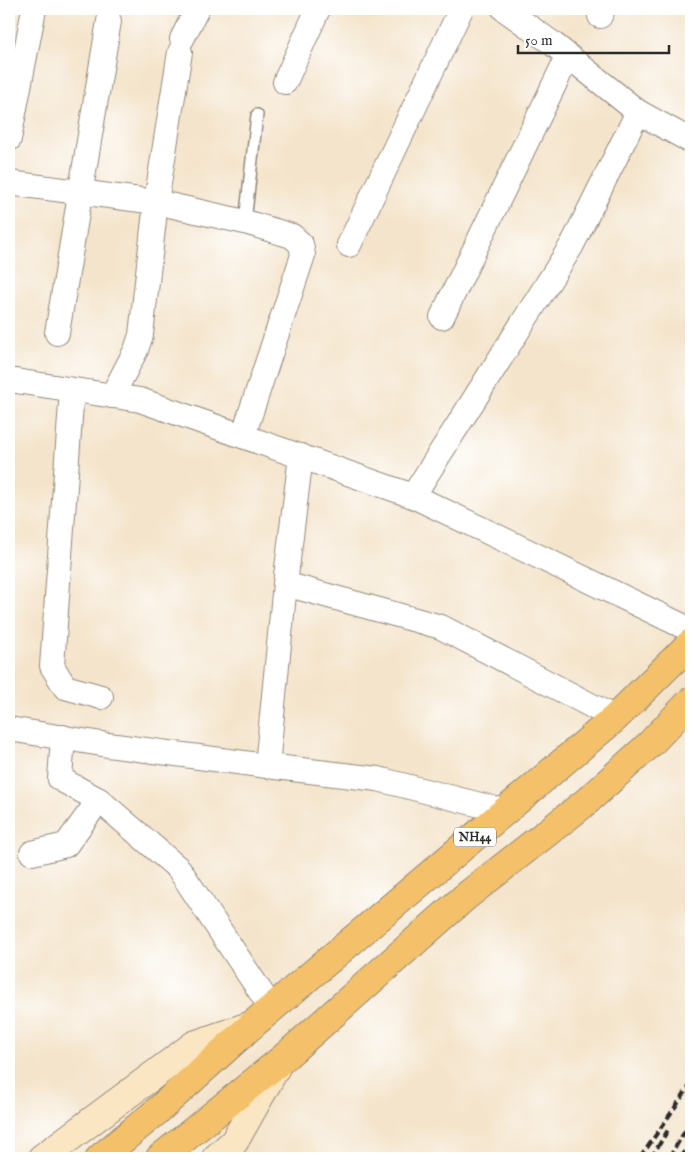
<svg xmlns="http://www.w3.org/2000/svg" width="700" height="1167" font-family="'IM FELL English',serif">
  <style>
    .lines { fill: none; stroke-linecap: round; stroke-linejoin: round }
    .service-casing { stroke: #90887b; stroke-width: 14 }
    .minor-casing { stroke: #90887b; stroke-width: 26 }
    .secondary-casing { stroke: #90887b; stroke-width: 30 }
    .trunk-casing { stroke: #90887b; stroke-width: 30 }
    .service { stroke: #fff; stroke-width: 11 }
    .minor { stroke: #fff; stroke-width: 24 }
    .secondary { stroke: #fbe6c3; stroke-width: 28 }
    .trunk { stroke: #f4c16a; stroke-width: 28 }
    .rail { stroke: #2b2b2b; stroke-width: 4; stroke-dasharray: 8 4; stroke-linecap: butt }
    .labels { text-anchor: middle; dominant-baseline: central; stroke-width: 4; stroke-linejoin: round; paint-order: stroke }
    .shield { fill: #fff; stroke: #6b6b6b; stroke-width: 1 }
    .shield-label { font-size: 12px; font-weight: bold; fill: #2b2b2b }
  </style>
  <rect width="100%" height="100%" fill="#fff"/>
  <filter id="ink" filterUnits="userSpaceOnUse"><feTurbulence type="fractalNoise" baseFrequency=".02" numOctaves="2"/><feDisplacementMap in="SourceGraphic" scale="10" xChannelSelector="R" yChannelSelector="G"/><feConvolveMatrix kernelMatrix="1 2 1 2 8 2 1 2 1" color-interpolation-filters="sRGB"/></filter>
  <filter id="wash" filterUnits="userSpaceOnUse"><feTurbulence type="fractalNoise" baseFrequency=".0096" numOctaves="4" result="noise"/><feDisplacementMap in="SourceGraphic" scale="20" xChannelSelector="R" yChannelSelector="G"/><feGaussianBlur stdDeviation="1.12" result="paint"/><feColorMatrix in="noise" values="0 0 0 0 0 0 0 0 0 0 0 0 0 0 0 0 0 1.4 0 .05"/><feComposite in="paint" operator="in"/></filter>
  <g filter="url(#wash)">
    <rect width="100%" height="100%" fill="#f4e4cb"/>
  </g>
  <g filter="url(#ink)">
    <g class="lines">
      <defs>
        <path id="service" d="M245 222 257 115"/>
        <g id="minor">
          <path d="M504 9 552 43 638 112 691 141"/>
          <path d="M600 16 603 9"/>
          <path d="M182 39 197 9"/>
          <path d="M285 82 318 9"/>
          <path d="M9 139 34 9"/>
          <path d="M9 183 156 202 245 222 292 236 301 244 303 255 243 436"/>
          <path d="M349 245 461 9"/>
          <path d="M442 317 568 56"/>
          <path d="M57 333 109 21"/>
          <path d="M9 380 140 400 413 496 691 630"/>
          <path d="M72 390 52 666 65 687 101 697"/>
          <path d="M112 396 136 350 141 335 156 202 180 52"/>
          <path d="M413 496 572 245 638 112"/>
          <path d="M285 584 441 627 615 718"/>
          <path d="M9 729 108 745 267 766 378 779 504 811"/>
          <path d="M63 737 60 779 99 800 179 869 272 1009"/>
          <path d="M267 766 285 584 301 456"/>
          <path d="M32 853 66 845 99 800"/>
        </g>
        <g id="secondary">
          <path d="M42 1158 194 1045 252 1025"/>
          <path d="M216 1158 234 1142 279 1062"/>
        </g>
        <g id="trunk">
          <path d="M100 1158 156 1112 252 1025 615 718 691 643"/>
          <path d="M160 1158 280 1061 465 897 586 802 650 744 691 701"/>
        </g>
      </defs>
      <!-- service casing -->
      <use href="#service" class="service-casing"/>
      <!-- minor casing -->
      <use href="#minor" class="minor-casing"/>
      <!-- secondary casing -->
      <use href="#secondary" class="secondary-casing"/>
      <!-- trunk casing -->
      <use href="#trunk" class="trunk-casing"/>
      <!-- service -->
      <use href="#service" class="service"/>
      <!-- minor -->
      <use href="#minor" class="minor"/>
      <!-- secondary -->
      <use href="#secondary" class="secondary"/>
      <!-- trunk -->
      <use href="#trunk" class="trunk"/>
      <!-- rail -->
      <g class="rail">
        <path d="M640 1158 691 1084"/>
        <path d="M651 1158 668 1130"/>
        <path d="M669 1158 691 1121"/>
        <path d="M681 1158 691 1138"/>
      </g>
    </g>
  </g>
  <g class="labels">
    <!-- shield labels -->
    <rect class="shield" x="454" y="827.5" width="42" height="19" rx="4"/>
    <g class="shield-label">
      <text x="475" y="837">NH44</text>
    </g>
  </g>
  <!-- margin -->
  <rect width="700" height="1167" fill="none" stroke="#fff" stroke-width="30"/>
  <!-- scale -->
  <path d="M518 45v8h151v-8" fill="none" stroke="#2b2b2b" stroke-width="2.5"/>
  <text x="525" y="45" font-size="15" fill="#2b2b2b" stroke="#ffffff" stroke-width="4" paint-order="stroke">50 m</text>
</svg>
